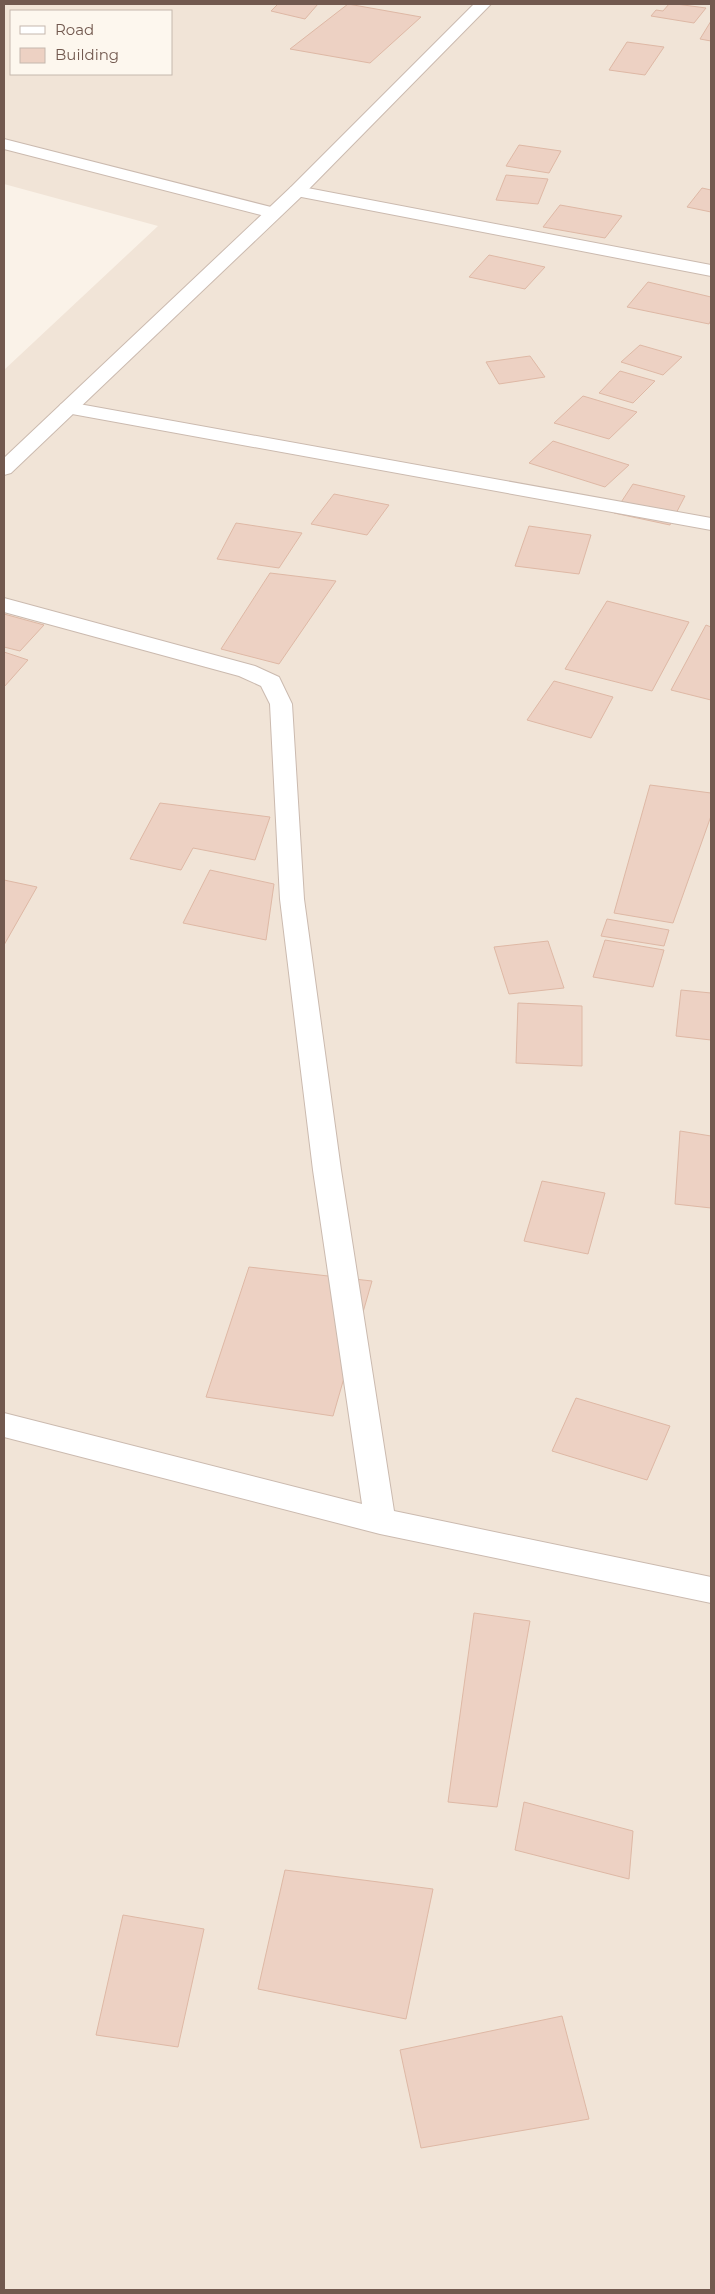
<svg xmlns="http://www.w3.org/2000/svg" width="715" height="2294" font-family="Montserrat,sans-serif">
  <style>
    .residential { fill: #f1e4d7; fill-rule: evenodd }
    .building { fill: #edd1c3; stroke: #deb8a5 }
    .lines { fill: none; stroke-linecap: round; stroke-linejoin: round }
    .minor-casing { stroke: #cbbaaf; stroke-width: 2 }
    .tertiary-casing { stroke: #cbbaaf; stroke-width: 2 }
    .minor { fill: #fff; fill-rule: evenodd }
    .tertiary { fill: #fff; fill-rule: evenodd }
  </style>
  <rect width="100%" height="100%" fill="#faf2e8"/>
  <!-- residential -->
  <path class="residential" d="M4 4H711V2290H4V370L158 226 4 184ZM11 11H171V74H11Z"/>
  <!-- building -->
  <g class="building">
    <path d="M278 4H318L305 19 271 11Z"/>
    <path d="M348 4 421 17 370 63 290 49Z"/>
    <path d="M669 4H676L706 8 694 23 651 16 656 10 663 11Z"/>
    <path d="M711 21V41L700 39Z"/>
    <path d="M627 42 664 47 645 75 609 70Z"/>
    <path d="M519 145 561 151 549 173 506 166Z"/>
    <path d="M506 175 548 179 538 204 496 200Z"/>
    <path d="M702 188 711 190V212L687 207Z"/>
    <path d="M560 205 622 216 605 238 543 227Z"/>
    <path d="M489 255 545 267 525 289 469 277Z"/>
    <path d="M648 282 711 297V320L709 324 627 307Z"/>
    <path d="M640 345 682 357 663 375 621 362Z"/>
    <path d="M530 356 545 377 499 384 486 362Z"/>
    <path d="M620 371 655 381 633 403 599 393Z"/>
    <path d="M583 396 637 412 609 439 554 423Z"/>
    <path d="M553 441 629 465 605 487 529 463Z"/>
    <path d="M633 484 685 496 670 525 614 513Z"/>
    <path d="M334 494 389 505 367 535 311 524Z"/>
    <path d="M236 523 302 533 279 568 217 559Z"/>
    <path d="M529 526 591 535 579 574 515 566Z"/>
    <path d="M270 573 336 581 279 664 221 649Z"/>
    <path d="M607 601 689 622 652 691 565 669Z"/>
    <path d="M4 614 44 625 20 651 4 647Z"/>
    <path d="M706 625 711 627V700L671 690Z"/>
    <path d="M4 652 28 660 4 687Z"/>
    <path d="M554 681 613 697 591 738 527 720Z"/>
    <path d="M650 785 711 793V816L673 923 614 913Z"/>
    <path d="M160 803 270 817 255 860 193 848 181 870 130 859Z"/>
    <path d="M210 870 274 884 266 940 183 923Z"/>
    <path d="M4 880 37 887 4 945Z"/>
    <path d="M607 919 669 930 664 946 601 936Z"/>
    <path d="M605 940 664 950 653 987 593 977Z"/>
    <path d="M548 941 564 988 509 994 494 947Z"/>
    <path d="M681 990 711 993V1040L676 1036Z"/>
    <path d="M518 1003 582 1006V1066L516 1063Z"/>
    <path d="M680 1131 711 1136V1208L675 1204Z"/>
    <path d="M542 1181 605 1193 588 1254 524 1241Z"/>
    <path d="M249 1267 372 1281 333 1416 206 1397Z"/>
    <path d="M576 1398 670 1426 647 1480 552 1451Z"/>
    <path d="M474 1613 530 1621 497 1807 448 1802Z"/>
    <path d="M524 1802 633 1831 629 1879 515 1850Z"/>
    <path d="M285 1870 433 1889 406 2019 258 1989Z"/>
    <path d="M123 1915 204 1929 178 2047 96 2035Z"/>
    <path d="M562 2016 589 2119 421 2148 400 2050Z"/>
  </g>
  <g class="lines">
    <defs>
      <g id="minor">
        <path d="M4 139 279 209 282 213 279 217 273 218 4 149Z"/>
        <path d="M297 186 711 265V276L291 195 288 191 291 187Z"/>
        <path d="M68 402 711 518V530L61 412 58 408 61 404Z"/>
        <path d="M4 598 255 666 279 677 292 704 304 899 341 1170 394 1511 711 1577V1603L380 1534 4 1437V1413L362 1504 313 1170 280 899 270 704 261 686 239 676 4 612Z"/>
      </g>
      <path id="tertiary" d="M474 4H491L303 195 11 473 4 475V458L291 187Z"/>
    </defs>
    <!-- minor casing -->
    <use href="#minor" class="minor-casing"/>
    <!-- tertiary casing -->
    <use href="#tertiary" class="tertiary-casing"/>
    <!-- minor -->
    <use href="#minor" class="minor"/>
    <!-- tertiary -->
    <use href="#tertiary" class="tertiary"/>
  </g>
  <!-- border -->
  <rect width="715" height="2294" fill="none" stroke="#72594f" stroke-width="10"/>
  <!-- legend -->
  <rect x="10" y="10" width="162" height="65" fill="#fdf7ee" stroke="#c5b8ae"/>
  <rect x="20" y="26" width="25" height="8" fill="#ffffff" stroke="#c5b8ae"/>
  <text x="55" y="35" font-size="15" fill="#72594f">Road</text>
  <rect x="20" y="48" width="25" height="15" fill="#edd1c3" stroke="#c5b8ae"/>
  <text x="55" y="60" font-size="15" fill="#72594f">Building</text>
</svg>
